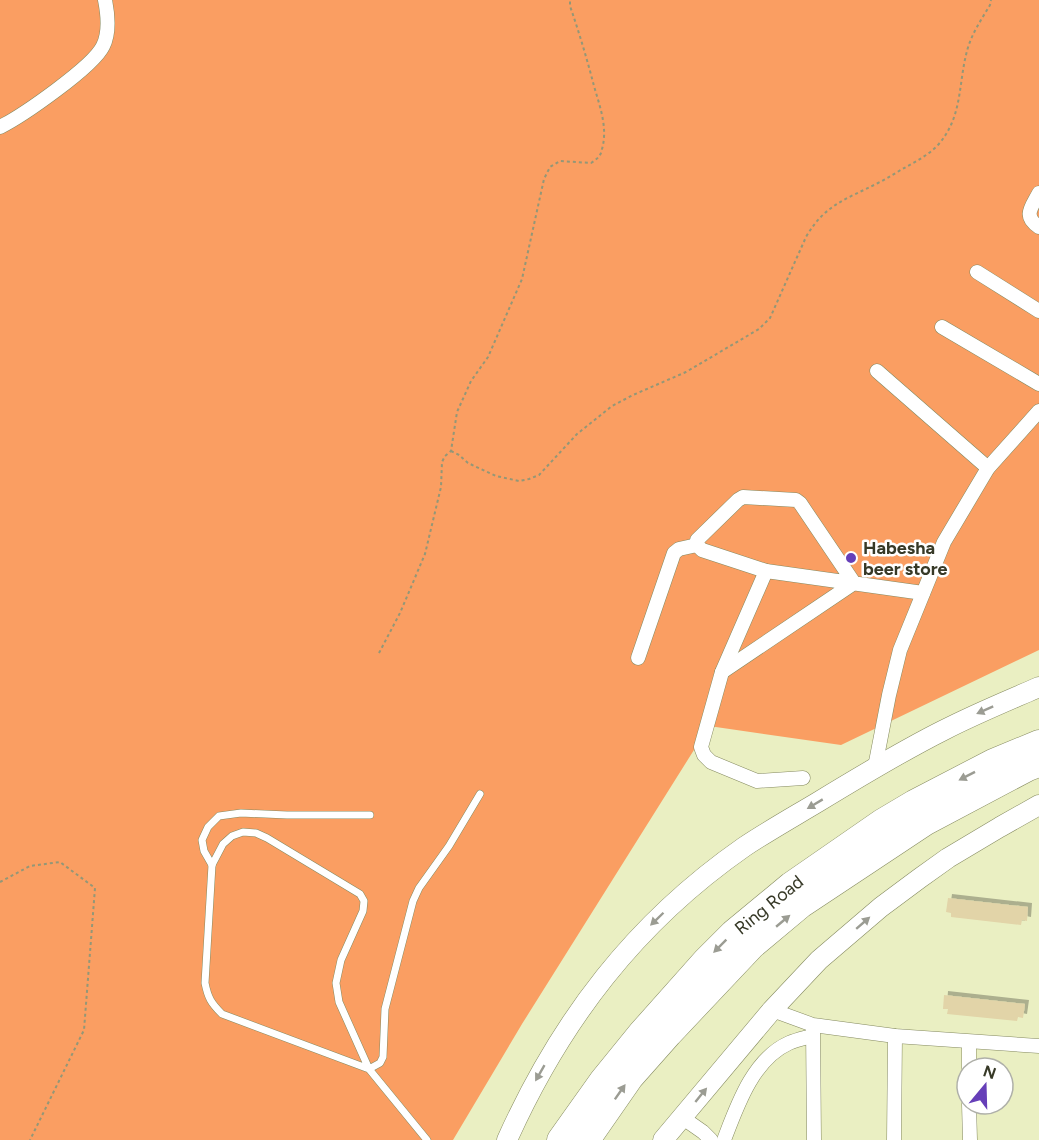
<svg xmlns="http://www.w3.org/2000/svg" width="1039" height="1140" font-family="Figtree,sans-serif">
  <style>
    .forest { fill: #fa9e62 }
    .building { fill: #e2d4a8; filter: url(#shadow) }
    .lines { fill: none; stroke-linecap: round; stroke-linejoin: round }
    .lane-casing { stroke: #858a60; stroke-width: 8 }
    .street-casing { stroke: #858a60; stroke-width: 15 }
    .secondary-casing { stroke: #858a60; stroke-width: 21 }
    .highway-casing { stroke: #858a60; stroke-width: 27 }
    .path { stroke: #939777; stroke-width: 2; stroke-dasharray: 3 3; stroke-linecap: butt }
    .lane { stroke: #fff; stroke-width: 7 }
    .street { stroke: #fff; stroke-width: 14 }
    .secondary { stroke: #fff; stroke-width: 20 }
    .highway { stroke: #fff; stroke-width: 26 }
    .oneway { fill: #9b9c93 }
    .poi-dot { fill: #663fb8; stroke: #fff; stroke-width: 2 }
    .labels { text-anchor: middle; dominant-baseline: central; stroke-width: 5; stroke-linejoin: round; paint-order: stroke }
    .poi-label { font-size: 18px; font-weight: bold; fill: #373927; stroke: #fff; text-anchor: start }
    .street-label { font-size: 18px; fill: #373927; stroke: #fff }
  </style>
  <defs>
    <filter id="shadow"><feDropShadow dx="4" dy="-4" stdDeviation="0" flood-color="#0004"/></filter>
  </defs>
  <rect width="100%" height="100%" fill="#eaefc2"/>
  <!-- forest -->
  <path class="forest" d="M0 0H1039V650L841 745 709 726 522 1024 453 1140H0Z"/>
  <!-- building -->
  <g class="building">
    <path d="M948 898 1028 907 1027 921 1022 920 1021 925 951 917V913L946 912Z"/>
    <path d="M944 995 1025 1004 1023 1018 1018 1017 1017 1021 947 1014 948 1009H943Z"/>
  </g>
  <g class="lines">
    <defs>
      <g id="lane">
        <path d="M212 865 204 851 202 840 208 827 219 816 241 813 287 815H370"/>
        <path d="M427 1140 369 1069 339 1002 336 983 341 960 363 911 364 901 360 894 267 838 256 833 243 832 232 836 223 844 212 865 205 983C208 998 211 1003 222 1014L369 1069 380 1063 383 1057 385 1009 413 901 419 888 449 846 480 794"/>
      </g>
      <g id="street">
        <path d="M0 127C22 116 93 67 103 46 110 32 108 15 105 0"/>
        <path d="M1039 193C1032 207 1022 216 1039 227"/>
        <path d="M977 272 1039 311"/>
        <path d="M942 327 1039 384"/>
        <path d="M877 371 988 468"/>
        <path d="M766 571 722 672 701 747 704 755 711 762 757 781 803 778"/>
        <path d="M638 658 674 553 679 549 697 545"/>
        <path d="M722 672 854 583 800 503 796 500 743 497 738 500 697 540V545L702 550 766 571 923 593"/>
        <path d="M875 767 889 695 900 650 944 542 988 468 1039 411"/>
        <path d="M772 1010 813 1025 895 1036 1039 1046"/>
        <path d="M813 1027 814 1140"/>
        <path d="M969 1042V1068"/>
        <path d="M969 1104 970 1140"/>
        <path d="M683 1118 703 1132 711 1140"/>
        <path d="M724 1140C737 1106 753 1059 789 1043 796 1040 805 1038 812 1036"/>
        <path d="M894 1140 895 1036"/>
      </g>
      <g id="secondary">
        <path d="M507 1140C561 1020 635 923 744 847 768 831 793 817 818 802 859 777 900 752 944 730 975 714 1007 701 1039 687"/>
        <path d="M663 1140 772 1010 819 960 881 907 920 878 948 858 1000 827 1039 805"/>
      </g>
      <g id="highway">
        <path d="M560 1140 602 1081 641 1033 706 960 733 933 791 885 882 822 914 803 993 762 1039 743"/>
        <path d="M587 1140 630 1078 669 1034 752 946 801 905 926 822 1028 768 1039 764"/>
      </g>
    </defs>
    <!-- lane casing -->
    <use href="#lane" class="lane-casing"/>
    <!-- street casing -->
    <use href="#street" class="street-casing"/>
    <!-- secondary casing -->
    <use href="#secondary" class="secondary-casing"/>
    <!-- highway casing -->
    <use href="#highway" class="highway-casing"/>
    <!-- path -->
    <g class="path">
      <path d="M451 451 459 455 468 463 496 476 519 481 529 479 539 475 577 434 612 406 633 395 686 372 759 329 770 318 806 237C825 204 847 199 878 183 888 178 897 172 906 167 917 161 928 155 937 146 963 118 958 84 967 51 971 35 981 20 990 5L991 0"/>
      <path d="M379 653 400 613 425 554 441 487 442 462 445 456 451 451 457 412 471 381 488 357 522 279 544 179 550 167 560 161 591 163C597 159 601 156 602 149 608 128 600 107 594 86 587 59 579 32 570 6V0"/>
      <path d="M0 882 30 866 60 862 95 888 84 1030 30 1140"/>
    </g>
    <!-- lane -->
    <use href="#lane" class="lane"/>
    <!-- street -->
    <use href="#street" class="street"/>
    <!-- secondary -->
    <use href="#secondary" class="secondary"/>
    <!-- highway -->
    <use href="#highway" class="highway"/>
  </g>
  <!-- one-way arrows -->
  <defs><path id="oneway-solid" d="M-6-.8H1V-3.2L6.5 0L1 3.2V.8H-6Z" transform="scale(1.5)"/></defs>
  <g class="oneway">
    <use href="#oneway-solid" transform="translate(985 710) rotate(156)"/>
    <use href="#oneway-solid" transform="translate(967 776) rotate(153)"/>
    <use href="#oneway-solid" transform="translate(815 804) rotate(149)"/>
    <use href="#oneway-solid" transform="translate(657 919) rotate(136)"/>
    <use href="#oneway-solid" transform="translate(783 921) rotate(-40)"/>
    <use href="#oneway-solid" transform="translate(863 923) rotate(-41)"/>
    <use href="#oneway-solid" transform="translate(720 946) rotate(135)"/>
    <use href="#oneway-solid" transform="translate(540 1073) rotate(120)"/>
    <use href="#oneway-solid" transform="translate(620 1092) rotate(-55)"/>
    <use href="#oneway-solid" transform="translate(701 1095) rotate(-51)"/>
  </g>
  <!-- markers -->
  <circle class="poi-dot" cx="851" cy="558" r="6"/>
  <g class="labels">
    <!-- poi labels -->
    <g class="poi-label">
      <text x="863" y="548">Habesha<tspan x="863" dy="21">beer store</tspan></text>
    </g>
    <!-- street labels -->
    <g class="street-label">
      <text transform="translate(769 905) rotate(-39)">Ring Road</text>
    </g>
  </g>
  <!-- north arrow -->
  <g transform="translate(985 1086) rotate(19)"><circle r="28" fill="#ffffff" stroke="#afb0a9" stroke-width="1.5"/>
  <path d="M0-4.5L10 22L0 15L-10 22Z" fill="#663fb8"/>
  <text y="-9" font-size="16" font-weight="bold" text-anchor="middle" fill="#373927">N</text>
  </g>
</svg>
